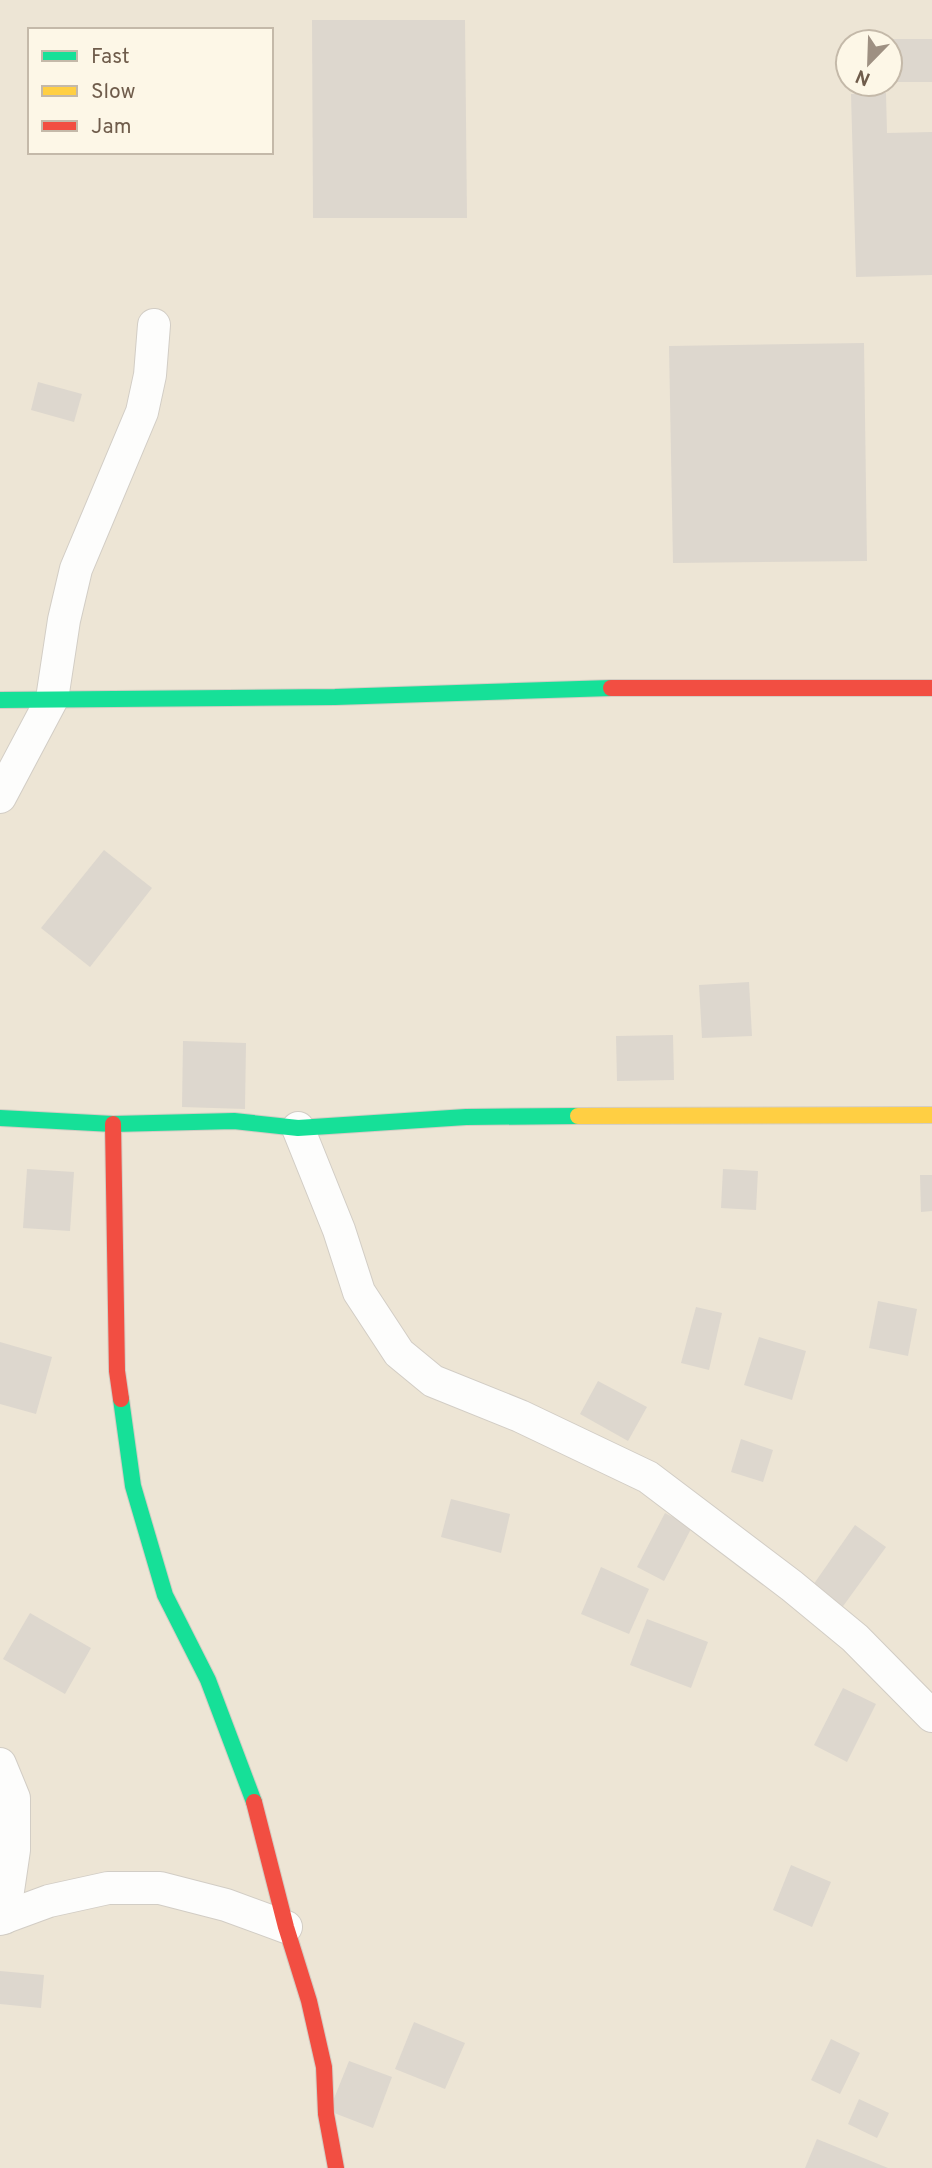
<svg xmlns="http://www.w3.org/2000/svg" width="932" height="2168" font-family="Overpass,sans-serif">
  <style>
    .residential { fill: #ede5d5; fill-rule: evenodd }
    .building { fill: #ddd7ce }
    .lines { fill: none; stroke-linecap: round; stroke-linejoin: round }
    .street-casing { stroke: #d2cdc5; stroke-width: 34 }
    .fast-casing { stroke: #d3cdc4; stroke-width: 18 }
    .slow-casing { stroke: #d3cdc4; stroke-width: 18 }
    .jam-casing { stroke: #d3cdc4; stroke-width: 18 }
    .street { stroke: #fdfdfc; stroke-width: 32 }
    .fast { stroke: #16e098; stroke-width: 16 }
    .slow { stroke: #ffcf43; stroke-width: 16 }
    .jam { stroke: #f24e42; stroke-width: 16 }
  </style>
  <rect width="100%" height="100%" fill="#f4f1e8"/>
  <!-- residential -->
  <path class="residential" d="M0 0H932V2168H0ZM30 30H271V152H30ZM848 42H890V84H848Z"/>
  <!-- building -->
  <g class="building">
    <path d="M312 20H465L467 218H313Z"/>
    <path d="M879 39H932V82H890V42H879Z"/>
    <path d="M886 93 887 133 932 132V275L856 277 851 94Z"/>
    <path d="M864 343 867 561 673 563 669 346Z"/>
    <path d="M38 382 82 394 74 422 31 410Z"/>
    <path d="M104 850 152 888 90 967 41 928Z"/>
    <path d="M749 982 752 1036 702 1038 699 985Z"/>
    <path d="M673 1035 674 1080 617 1081 616 1036Z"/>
    <path d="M183 1041 246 1043 245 1109 182 1107Z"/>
    <path d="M27 1169 74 1172 70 1231 23 1228Z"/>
    <path d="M723 1169 758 1171 756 1210 721 1208Z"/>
    <path d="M920 1175H932V1211L921 1212Z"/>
    <path d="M878 1301 917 1309 908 1356 869 1348Z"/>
    <path d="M696 1307 722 1313 709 1370 681 1363Z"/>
    <path d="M759 1337 806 1351 792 1400 744 1385Z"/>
    <path d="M0 1342 52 1357 36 1414 0 1404Z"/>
    <path d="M598 1381 647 1407 628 1441 580 1414Z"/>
    <path d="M741 1439 773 1450 763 1482 731 1472Z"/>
    <path d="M451 1499 510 1514 501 1553 441 1537Z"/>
    <path d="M665 1513 692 1527 664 1581 637 1567Z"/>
    <path d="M855 1525 886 1547 841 1609 811 1588Z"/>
    <path d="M601 1567 649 1589 629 1634 581 1614Z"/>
    <path d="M30 1613 91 1648 65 1694 3 1659Z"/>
    <path d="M647 1619 708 1642 691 1688 630 1665Z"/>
    <path d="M843 1688 876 1704 847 1762 814 1745Z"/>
    <path d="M791 1865 831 1882 812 1927 773 1910Z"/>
    <path d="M0 1971 44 1975 41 2008 0 2004Z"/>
    <path d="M414 2022 465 2043 445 2089 395 2069Z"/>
    <path d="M831 2039 860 2053 840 2094 811 2080Z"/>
    <path d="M349 2061 392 2077 373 2128 329 2111Z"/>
    <path d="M859 2099 889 2113 877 2138 848 2124Z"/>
    <path d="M817 2139 888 2168H805Z"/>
  </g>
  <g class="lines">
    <defs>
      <g id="street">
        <path d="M0 797 52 699 64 620 76 569 142 412 150 375 154 325"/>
        <path d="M298 1128 339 1230 359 1292 399 1353 433 1381 520 1416 648 1477 792 1586 855 1638 932 1716"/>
        <path d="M0 1764 14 1798V1850L4 1918"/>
        <path d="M0 1919 49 1901 108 1888H160L226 1905 286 1927"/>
      </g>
      <g id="fast">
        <path d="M0 700 335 697 611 688"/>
        <path d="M0 1118 113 1124 234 1121 298 1128 466 1117 578 1116"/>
        <path d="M121 1399 133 1486 165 1595 208 1680 254 1802"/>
      </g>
      <path id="slow" d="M578 1116 932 1115"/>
      <g id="jam">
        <path d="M611 688H932"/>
        <path d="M113 1124 117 1371 121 1399"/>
        <path d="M254 1802 286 1927 309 2001 324 2067 326 2114 336 2168"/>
      </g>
    </defs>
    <!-- street casing -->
    <use href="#street" class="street-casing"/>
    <!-- fast casing -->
    <use href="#fast" class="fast-casing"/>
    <!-- slow casing -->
    <use href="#slow" class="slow-casing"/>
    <!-- jam casing -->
    <use href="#jam" class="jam-casing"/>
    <!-- street -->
    <use href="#street" class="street"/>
    <!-- fast -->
    <use href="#fast" class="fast"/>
    <!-- slow -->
    <use href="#slow" class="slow"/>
    <!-- jam -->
    <use href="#jam" class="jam"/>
  </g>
  <!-- legend -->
  <rect x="28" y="28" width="245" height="126" fill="#fdf7e7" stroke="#c4b9a9" stroke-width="2"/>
  <rect x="42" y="51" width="35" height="10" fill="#16e098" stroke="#c4b9a9" stroke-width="2"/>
  <text x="91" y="63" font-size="21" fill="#6f5c4b">Fast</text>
  <rect x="42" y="86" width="35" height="10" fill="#ffcf43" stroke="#c4b9a9" stroke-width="2"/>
  <text x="91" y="98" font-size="21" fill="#6f5c4b">Slow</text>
  <rect x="42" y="121" width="35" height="10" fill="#f24e42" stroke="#c4b9a9" stroke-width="2"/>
  <text x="91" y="133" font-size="21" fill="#6f5c4b">Jam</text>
  <!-- north arrow -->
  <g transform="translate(869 63) rotate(203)"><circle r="33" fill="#fdf7e7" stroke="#c4b9a9" stroke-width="2"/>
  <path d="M0-5L12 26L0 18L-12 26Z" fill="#9e9082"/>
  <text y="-10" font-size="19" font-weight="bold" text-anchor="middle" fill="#6f5c4b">N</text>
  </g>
</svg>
